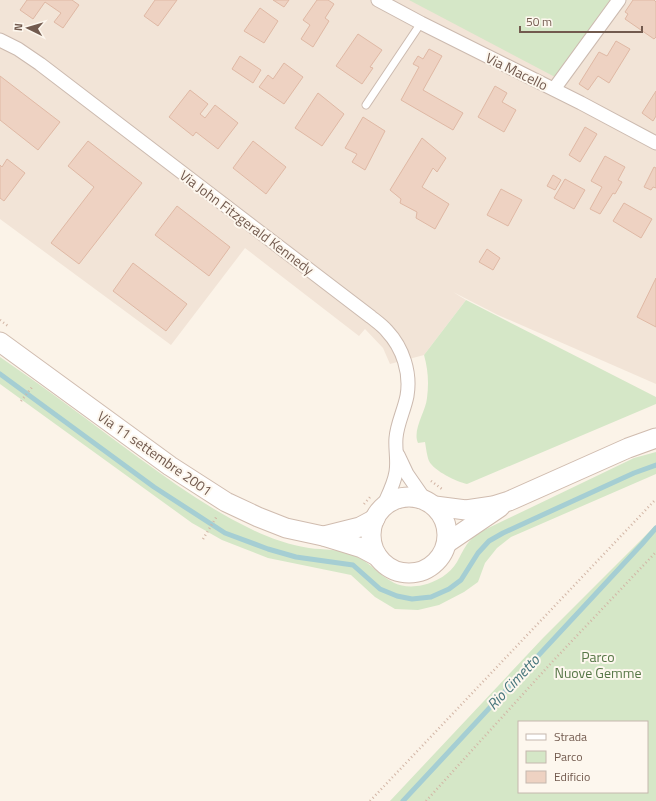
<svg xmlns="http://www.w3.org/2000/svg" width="656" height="801" font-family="'Titillium Web',sans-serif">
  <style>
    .residential { fill: #f2e4d7 }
    .green { fill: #d5e7c7; fill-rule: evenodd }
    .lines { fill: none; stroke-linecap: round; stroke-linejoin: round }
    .stream { stroke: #a5ced3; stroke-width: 5 }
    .building { fill: #eed2c2; stroke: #dfb8a4 }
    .lane-casing { stroke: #ccbaaf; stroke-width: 9 }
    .street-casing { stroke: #ccbaaf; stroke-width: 15 }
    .secondary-casing { stroke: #d0bcaf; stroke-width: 21 }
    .path { stroke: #d2b5a5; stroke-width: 2.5; stroke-dasharray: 1 3; stroke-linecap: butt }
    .lane { stroke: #fff; stroke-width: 7 }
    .street { stroke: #fff; stroke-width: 13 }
    .secondary { stroke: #fff; stroke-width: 19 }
    .labels { text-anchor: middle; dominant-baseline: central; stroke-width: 4; stroke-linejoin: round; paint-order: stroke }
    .street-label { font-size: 14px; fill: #725a4e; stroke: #fdf7ee }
    .park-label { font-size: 14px; fill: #577747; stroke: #fdf7ee }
    .water-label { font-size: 15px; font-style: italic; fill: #47767d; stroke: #fdf7ee }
  </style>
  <rect width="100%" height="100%" fill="#fbf3e8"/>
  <!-- residential -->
  <path class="residential" d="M0 0H656V384L498 315 453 292 466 300 424 355 390 364 383 348 365 329 359 336 245 248 171 345 0 219Z"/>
  <!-- green -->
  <g class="green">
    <path d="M409 0H610L555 77Z"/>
    <path d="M466 300 656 397V404L467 484C457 482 434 471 429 461 427 456 426 448 425 442L418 443C412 430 426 411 427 398 429 383 428 369 424 355Z"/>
    <path d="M0 357C47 389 93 424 139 458 175 484 211 510 251 529 269 538 290 545 309 548 323 550 341 549 354 555 379 566 388 593 423 585 436 582 450 574 457 562 465 548 465 544 478 533L634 458 656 452V474L511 537 497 548 485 563 478 582 464 592 439 605 418 610 395 609 375 597 351 575 268 558 222 540 192 523 0 384Z"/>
    <path d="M656 525V801H390L543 638ZM519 722H647V792H519Z"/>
  </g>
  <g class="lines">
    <!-- stream -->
    <g class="stream">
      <path d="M0 374 154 487 225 533 268 549 296 557 353 565 380 589 397 596 412 599 431 597 449 589 461 580 478 553 489 541 503 533 634 473 656 465"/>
      <path d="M403 801 642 544 656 528"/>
    </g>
  </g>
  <!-- building -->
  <g class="building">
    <path d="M27 0H72L79 5 63 28 54 22 61 13 45 2 33 19 20 10Z"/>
    <path d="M155 0H177L158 26 144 16Z"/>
    <path d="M273 0H289L284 7Z"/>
    <path d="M317 0H328L334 4 325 18 329 21 313 47 301 39 310 25 303 20Z"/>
    <path d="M633 0H654L656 2V37L654 39 625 19 628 14 625 12Z"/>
    <path d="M260 8 278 21 264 43 244 31Z"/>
    <path d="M358 34 382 50 370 67 373 68 362 84 336 66Z"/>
    <path d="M616 41 630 49 609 83 598 76 588 90 579 84 599 52 607 56Z"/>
    <path d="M429 49 442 56 423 90 463 113 453 130 401 100 419 67 413 64 418 56 423 59Z"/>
    <path d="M240 56 261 70 253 83 232 69Z"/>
    <path d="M284 63 303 77 284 104 259 87 268 75 273 79Z"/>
    <path d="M0 76 60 122 38 150 0 120Z"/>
    <path d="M495 86 507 93 502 102 516 110 504 132 478 117Z"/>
    <path d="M190 90 208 104 200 114 205 118 215 105 238 123 218 149 196 132 193 136 169 117Z"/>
    <path d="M656 91V116L653 121 642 113Z"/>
    <path d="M318 93 344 114 322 146 295 128Z"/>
    <path d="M363 117 385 131 365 170 352 162 357 154 345 148Z"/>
    <path d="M585 127 597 134 580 162 569 155Z"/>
    <path d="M422 138 446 158 437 172 433 168 422 187 449 204 435 229 416 218 417 212 400 203 401 199 390 190Z"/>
    <path d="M88 141 142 183 79 264 51 243 94 187 68 166Z"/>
    <path d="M253 141 286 167 266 194 233 168Z"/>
    <path d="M605 156 625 167 618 180 622 182 615 194 613 193 600 214 590 209 602 187 591 181Z"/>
    <path d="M7 159 25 173 4 201 0 198V165L2 167Z"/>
    <path d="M654 167 656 168V188L653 187 651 190 644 187Z"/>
    <path d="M553 175 561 180 555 190 547 186Z"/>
    <path d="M565 179 585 190 574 209 554 198Z"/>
    <path d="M501 189 522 200 508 226 487 215Z"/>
    <path d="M624 203 652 219 641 238 613 221Z"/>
    <path d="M177 206 230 247 209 276 155 235Z"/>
    <path d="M487 249 500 258 493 270 479 262Z"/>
    <path d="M133 263 187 304 166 331 113 291Z"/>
    <path d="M656 278V327L637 317Z"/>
  </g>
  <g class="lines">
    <defs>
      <path id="lane" d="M366 105 421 23"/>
      <g id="street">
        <path d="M378 0 421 23 581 103 656 143"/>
        <path d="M0 40 18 49 40 64 371 317C376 321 383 326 387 331 403 348 411 373 407 396 404 411 397 424 396 438 395 449 398 461 396 472 394 485 387 497 382 509"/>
        <path d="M554 89 619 0"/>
        <path d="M398 455 407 474 425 500"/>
      </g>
      <g id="secondary">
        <path d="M0 342 170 466 226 502 258 517 286 528 323 536 362 548 377 556"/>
        <circle cx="409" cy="535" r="38"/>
        <path d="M435 506 466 510 493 506 509 501 628 448 656 438"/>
        <path d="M324 536 360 527 375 519"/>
        <path d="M447 543 500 507"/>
      </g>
    </defs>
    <!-- lane casing -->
    <use href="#lane" class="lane-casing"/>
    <!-- street casing -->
    <use href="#street" class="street-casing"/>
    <!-- secondary casing -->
    <use href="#secondary" class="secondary-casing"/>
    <!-- path -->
    <g class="path">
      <path d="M0 320 8 326"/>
      <path d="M21 401 33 386"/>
      <path d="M431 481 442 489"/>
      <path d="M364 504 371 496"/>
      <path d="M203 539 217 516"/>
      <path d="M370 801 656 499"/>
      <path d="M426 801 553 661 656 552"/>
    </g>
    <!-- lane -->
    <use href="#lane" class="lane"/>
    <!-- street -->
    <use href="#street" class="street"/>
    <!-- secondary -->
    <use href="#secondary" class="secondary"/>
  </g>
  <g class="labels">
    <!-- street labels -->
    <g class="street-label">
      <text transform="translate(517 71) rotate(26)">Via Macello</text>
      <text transform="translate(247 222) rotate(37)">Via John Fitzgerald Kennedy</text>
      <text transform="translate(155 453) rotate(35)">Via 11 settembre 2001</text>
    </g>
    <!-- park labels -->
    <g class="park-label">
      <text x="598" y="656">Parco<tspan x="598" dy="16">Nuove Gemme</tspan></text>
    </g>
    <!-- water labels -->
    <g class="water-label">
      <text transform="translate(513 682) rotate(-47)">Rio Cimetto</text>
    </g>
  </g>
  <!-- legend -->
  <rect x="518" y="721" width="130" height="72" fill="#fdf7ee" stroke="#c5b8ae"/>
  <rect x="526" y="734" width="20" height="6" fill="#ffffff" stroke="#c5b8ae"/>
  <text x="554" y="741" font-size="12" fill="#725a4e">Strada</text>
  <rect x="526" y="751" width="20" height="12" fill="#d5e7c7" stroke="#c5b8ae"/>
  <text x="554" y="761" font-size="12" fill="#725a4e">Parco</text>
  <rect x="526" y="771" width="20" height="12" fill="#eed2c2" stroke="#c5b8ae"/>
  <text x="554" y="781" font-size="12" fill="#725a4e">Edificio</text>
  <!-- north arrow -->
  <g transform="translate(28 28) rotate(275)" stroke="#fdf7ee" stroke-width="3" paint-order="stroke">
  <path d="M0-3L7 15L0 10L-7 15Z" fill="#725a4e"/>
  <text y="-6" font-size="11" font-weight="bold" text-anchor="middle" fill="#725a4e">N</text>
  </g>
  <!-- scale -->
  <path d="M520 26v6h122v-6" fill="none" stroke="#725a4e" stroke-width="2"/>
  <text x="526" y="26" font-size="12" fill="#725a4e" stroke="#fdf7ee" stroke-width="3" paint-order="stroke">50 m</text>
</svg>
